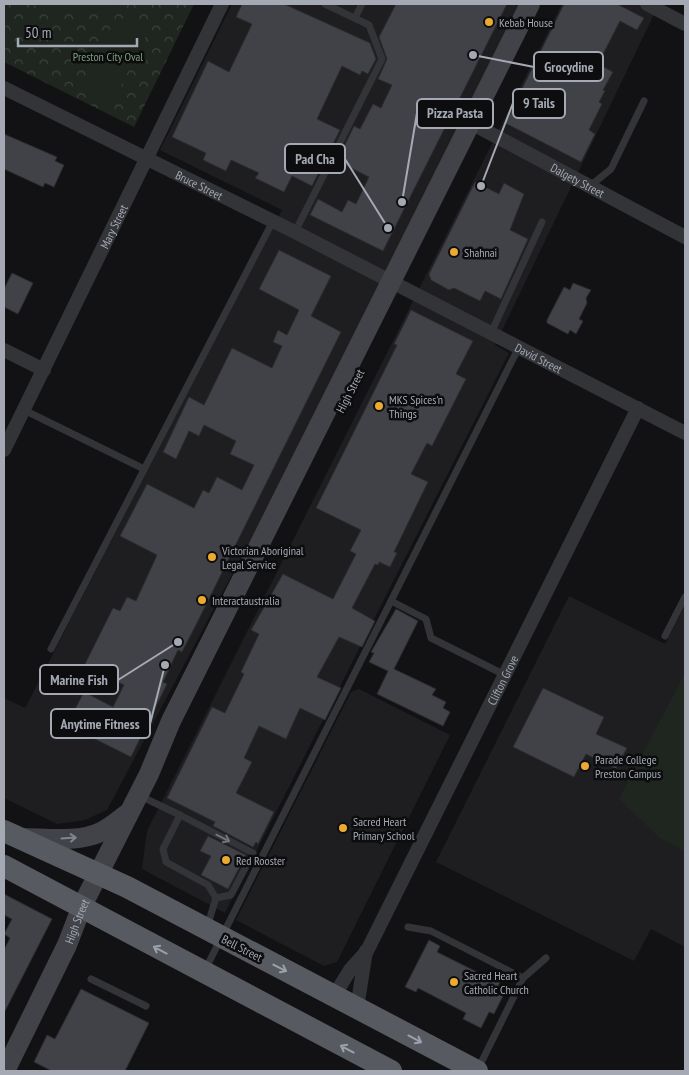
<svg xmlns="http://www.w3.org/2000/svg" width="689" height="1075" font-family="'PT Sans Narrow',sans-serif">
  <style>
    .built { fill: #1e1e21 }
    .park { fill: url(#park-crowns) }
    .pitch { fill: #1e261f }
    .building { fill: #414247; stroke: #2c2c30 }
    .lines { fill: none; stroke-linecap: round; stroke-linejoin: round }
    .service { stroke: #333438; stroke-width: 7 }
    .minor { stroke: #333438; stroke-width: 14 }
    .secondary { stroke: #414348; stroke-width: 20 }
    .trunk { stroke: #575a60; stroke-width: 22 }
    .oneway { stroke: #81858e }
    .oneway2 { stroke: #71747c }
    .oneway3 { stroke: #9ca1ac }
    .poi-dot { fill: #ecaa31; stroke: #0d0d0f; stroke-width: 2 }
    .labels { text-anchor: middle; dominant-baseline: central; stroke-width: 5; stroke-linejoin: round; paint-order: stroke }
    .poi-label { font-size: 12px; fill: #a4a9b4; stroke: #0d0d0f; text-anchor: start }
    .park-label { font-size: 12px; fill: #7b9e7d; stroke: #0d0d0f }
    .street-label { font-size: 12px; fill: #a4a9b4; stroke: #0d0d0f }
    .leader { fill: none; stroke: #a4a9b4; stroke-width: 2 }
    .callout-dot { fill: #a4a9b4; stroke: #0d0d0f; stroke-width: 2 }
    .callout { fill: #0d0d0f; stroke: #a4a9b4; stroke-width: 2 }
    .callout-label { font-size: 14px; text-anchor: middle; font-weight: bold; fill: #a4a9b4 }
  </style>
  <defs>
    <pattern id="park-crowns" width="20" height="18" patternUnits="userSpaceOnUse" patternTransform="scale(1.25)"><rect width="20" height="18" fill="#1e261f"/><path d="M2 6a3 3 0 1 1 6 0M12 15a3 3 0 1 1 6 0" fill="none" stroke="#3c433d"/></pattern>
  </defs>
  <rect width="100%" height="100%" fill="#121214"/>
  <!-- built -->
  <g class="built">
    <path d="M232 4H519L253 535 107 810 85 820 57 824 4 798V698L25 708 282 210 160 150Z"/>
    <path d="M562 4H659L495 345 509 353 225 913 142 869 147 831Z"/>
    <path d="M569 596 665 644 685 606V947L651 929 634 961 436 862Z"/>
    <path d="M359 689 450 735 337 962 324 966 236 920 351 692Z"/>
  </g>
  <!-- park -->
  <path class="park" d="M4 4H194L134 127 4 62Z"/>
  <!-- pitch -->
  <g class="pitch">
    <path d="M30 4H129C98 13 61 14 30 4Z"/>
    <path d="M117 16 148 32 111 105 80 89Z"/>
    <path d="M685 673V851L660 838 619 799Z"/>
  </g>
  <!-- building -->
  <g class="building">
    <path d="M242 4H284L370 43 376 59 368 74 362 71 360 75 342 66 317 119 340 130 312 186 292 176 284 192 255 178 259 173 231 160 226 171 203 160 206 153 172 137 208 61 229 72 252 24 236 17Z"/>
    <path d="M396 4H507L383 251 310 215 318 199 342 212 348 200 356 204 369 177 337 161 354 126 360 129 373 104 381 108 392 85 378 79 387 59 379 37Z"/>
    <path d="M564 4H617L644 18 637 30 620 21 598 64 613 72 603 90 605 91 599 102 602 104 589 130 595 134 581 162 505 123Z"/>
    <path d="M4 134 57 157 55 161 64 165 54 187 45 183 43 187 4 169Z"/>
    <path d="M475 182 499 194 504 183 524 194 510 230 528 239 501 299 485 291 480 301 454 288 449 290 431 280 429 274Z"/>
    <path d="M279 250 331 276 311 316 341 332 199 619 182 652 178 650 163 682 167 684 131 757 95 739 101 727 73 713 84 692 113 707 124 685 84 666 113 608 120 611 127 597 136 601 157 555 120 536 147 484 194 508 203 490 209 493 217 477 242 490 254 465 230 454 236 441 204 425 199 436 189 431 176 459 163 452 189 397 204 405 232 348 272 368 282 346 273 342 278 330 287 335 299 310 259 289Z"/>
    <path d="M12 273 33 283 18 314 4 307V289Z"/>
    <path d="M573 283 591 290 586 298 587 303 579 319 583 321 576 334 570 330 568 334 547 323V320L564 287 570 290Z"/>
    <path d="M411 310 473 341 456 374 466 379 432 446 427 443 411 474 428 482 394 552 397 553 390 567 379 562 378 565 375 564 352 608 375 621 362 647 339 637 317 677 341 688 325 720 300 708 286 739 259 726 244 758 252 762 236 793 274 812 258 844 256 842 253 847 213 826 215 822 167 798 212 707 225 713 244 674 241 672 259 634 251 630 283 574 333 599 356 554 350 551 361 530 316 508 397 345 394 344Z"/>
    <path d="M396 609 418 621 394 669 436 689 432 695 446 702 443 708 450 712 443 726 377 694 388 671 369 662 374 653 371 652Z"/>
    <path d="M543 688 604 717 596 734 627 748 616 769 586 754 574 777 513 747Z"/>
    <path d="M208 836 246 855 228 889 201 875 211 856 200 851Z"/>
    <path d="M4 894 52 919 4 1013V950L10 938 4 934 12 919 4 915Z"/>
    <path d="M429 940 440 946 437 952 487 977 491 970 503 977 498 986 506 990 494 1014 489 1012 481 1028 463 1019 466 1013 418 988 416 992 405 987Z"/>
    <path d="M81 989 149 1023 125 1071H52L34 1062 47 1035 55 1039Z"/>
  </g>
  <g class="lines">
    <!-- service -->
    <g class="service">
      <path d="M355 18 362 4"/>
      <path d="M590 186 611 169 644 101"/>
      <path d="M295 232 382 59 369 25 325 4"/>
      <path d="M491 333 542 222"/>
      <path d="M24 410 144 469"/>
      <path d="M391 601 426 619 431 638 505 675"/>
      <path d="M665 636 685 597"/>
      <path d="M51 649 273 221"/>
      <path d="M140 796 180 815 163 849 166 862 208 885 216 898 207 927"/>
      <path d="M180 815 253 853 231 895 216 898"/>
      <path d="M408 927 431 931 523 978 546 958"/>
      <path d="M205 970 519 347"/>
      <path d="M91 979 146 1006"/>
      <path d="M478 1069 523 978"/>
    </g>
    <!-- minor -->
    <g class="minor">
      <path d="M647 4 685 24"/>
      <path id="s1" d="M4 88 295 232 685 433"/>
      <path id="s2" d="M471 123 685 237"/>
      <path d="M4 350 44 370"/>
      <path id="s3" d="M4 450 222 4"/>
      <path id="s4" d="M334 996 350 970 367 951 638 408"/>
      <path d="M357 1008 366 951"/>
    </g>
    <!-- secondary -->
    <g class="secondary">
      <path d="M20 838C46 838 77 843 101 832 110 828 119 820 127 814"/>
      <path id="s5" d="M5 1071 67 945 82 906 149 774 171 721 530 4"/>
    </g>
    <!-- trunk -->
    <g class="trunk">
      <path d="M4 831 127 887 477 1071"/>
      <path d="M4 866 391 1071"/>
    </g>
  </g>
  <!-- one-way arrows -->
  <defs><path id="oneway-shaft" d="M-6 0H5M1.5-3L5.5 0L1.5 3" fill="none" stroke-width="1.6" stroke-linecap="round" stroke-linejoin="round" transform="scale(1.25)"/></defs>
  <use class="oneway" href="#oneway-shaft" transform="translate(69 838) rotate(-4)"/>
  <use class="oneway2" href="#oneway-shaft" transform="translate(223 838) rotate(27)"/>
  <g class="oneway3">
    <use href="#oneway-shaft" transform="translate(160 950) rotate(-152)"/>
    <use href="#oneway-shaft" transform="translate(280 968) rotate(27)"/>
    <use href="#oneway-shaft" transform="translate(415 1039) rotate(28)"/>
    <use href="#oneway-shaft" transform="translate(347 1049) rotate(-152)"/>
  </g>
  <!-- markers -->
  <g class="poi-dot">
    <circle cx="489" cy="22" r="5"/>
    <circle cx="454" cy="252" r="5"/>
    <circle cx="379" cy="406" r="5"/>
    <circle cx="212" cy="557" r="5"/>
    <circle cx="202" cy="600" r="5"/>
    <circle cx="585" cy="766" r="5"/>
    <circle cx="343" cy="828" r="5"/>
    <circle cx="226" cy="860" r="5"/>
    <circle cx="454" cy="982" r="5"/>
  </g>
  <g class="labels">
    <!-- poi labels -->
    <g class="poi-label">
      <text x="499" y="22">Kebab House</text>
      <text x="464" y="252">Shahnai</text>
      <text x="389" y="399">MKS Spices'n<tspan x="389" dy="14">Things</tspan></text>
      <text x="222" y="550">Victorian Aboriginal<tspan x="222" dy="14">Legal Service</tspan></text>
      <text x="212" y="600">Interactaustralia</text>
      <text x="595" y="759">Parade College<tspan x="595" dy="14">Preston Campus</tspan></text>
      <text x="353" y="821">Sacred Heart<tspan x="353" dy="14">Primary School</tspan></text>
      <text x="236" y="860">Red Rooster</text>
      <text x="464" y="975">Sacred Heart<tspan x="464" dy="14">Catholic Church</tspan></text>
    </g>
    <!-- park labels -->
    <g class="park-label">
      <text x="108" y="56">Preston City Oval</text>
    </g>
    <!-- street labels -->
    <g class="street-label">
      <text stroke="none"><textPath href="#s2" startOffset="121">Dalgety Street</textPath></text>
      <text stroke="none"><textPath href="#s1" startOffset="218">Bruce Street</textPath></text>
      <text stroke="none"><textPath href="#s3" startOffset="249">Mary Street</textPath></text>
      <text stroke="none"><textPath href="#s1" startOffset="599">David Street</textPath></text>
      <text transform="translate(350 391) rotate(-63)">High Street</text>
      <text stroke="none"><textPath href="#s4" startOffset="359">Clifton Grove</textPath></text>
      <text stroke="none"><textPath href="#s5" startOffset="166">High Street</textPath></text>
      <text transform="translate(242 948) rotate(27)">Bell Street</text>
    </g>
  </g>
  <!-- callouts -->
  <path class="leader" d="M473 55L534 67M481 186L513 103M402 202L417 113M388 228L345 159M178 642L118 680M165 665L150 724"/>
  <g class="callout-dot">
    <circle cx="473" cy="55" r="5"/>
    <circle cx="481" cy="186" r="5"/>
    <circle cx="402" cy="202" r="5"/>
    <circle cx="388" cy="228" r="5"/>
    <circle cx="178" cy="642" r="5"/>
    <circle cx="165" cy="665" r="5"/>
  </g>
  <g class="callout">
    <rect x="534" y="52" width="69" height="29" rx="5"/>
    <rect x="513" y="89" width="52" height="29" rx="5"/>
    <rect x="417" y="99" width="76" height="29" rx="5"/>
    <rect x="285" y="144" width="60" height="29" rx="5"/>
    <rect x="40" y="665" width="78" height="29" rx="5"/>
    <rect x="51" y="709" width="99" height="29" rx="5"/>
  </g>
  <g class="callout-label">
    <text x="569" y="72">Grocydine</text>
    <text x="539" y="108">9 Tails</text>
    <text x="455" y="118">Pizza Pasta</text>
    <text x="315" y="164">Pad Cha</text>
    <text x="79" y="685">Marine Fish</text>
    <text x="100" y="729">Anytime Fitness</text>
  </g>
  <!-- border -->
  <rect width="689" height="1075" fill="none" stroke="#a4a9b4" stroke-width="10"/>
  <!-- scale -->
  <path d="M18 38v8h119v-8" fill="none" stroke="#a4a9b4" stroke-width="2.5"/>
  <text x="25" y="38" font-size="15" fill="#a4a9b4" stroke="#0d0d0f" stroke-width="4" paint-order="stroke">50 m</text>
</svg>
